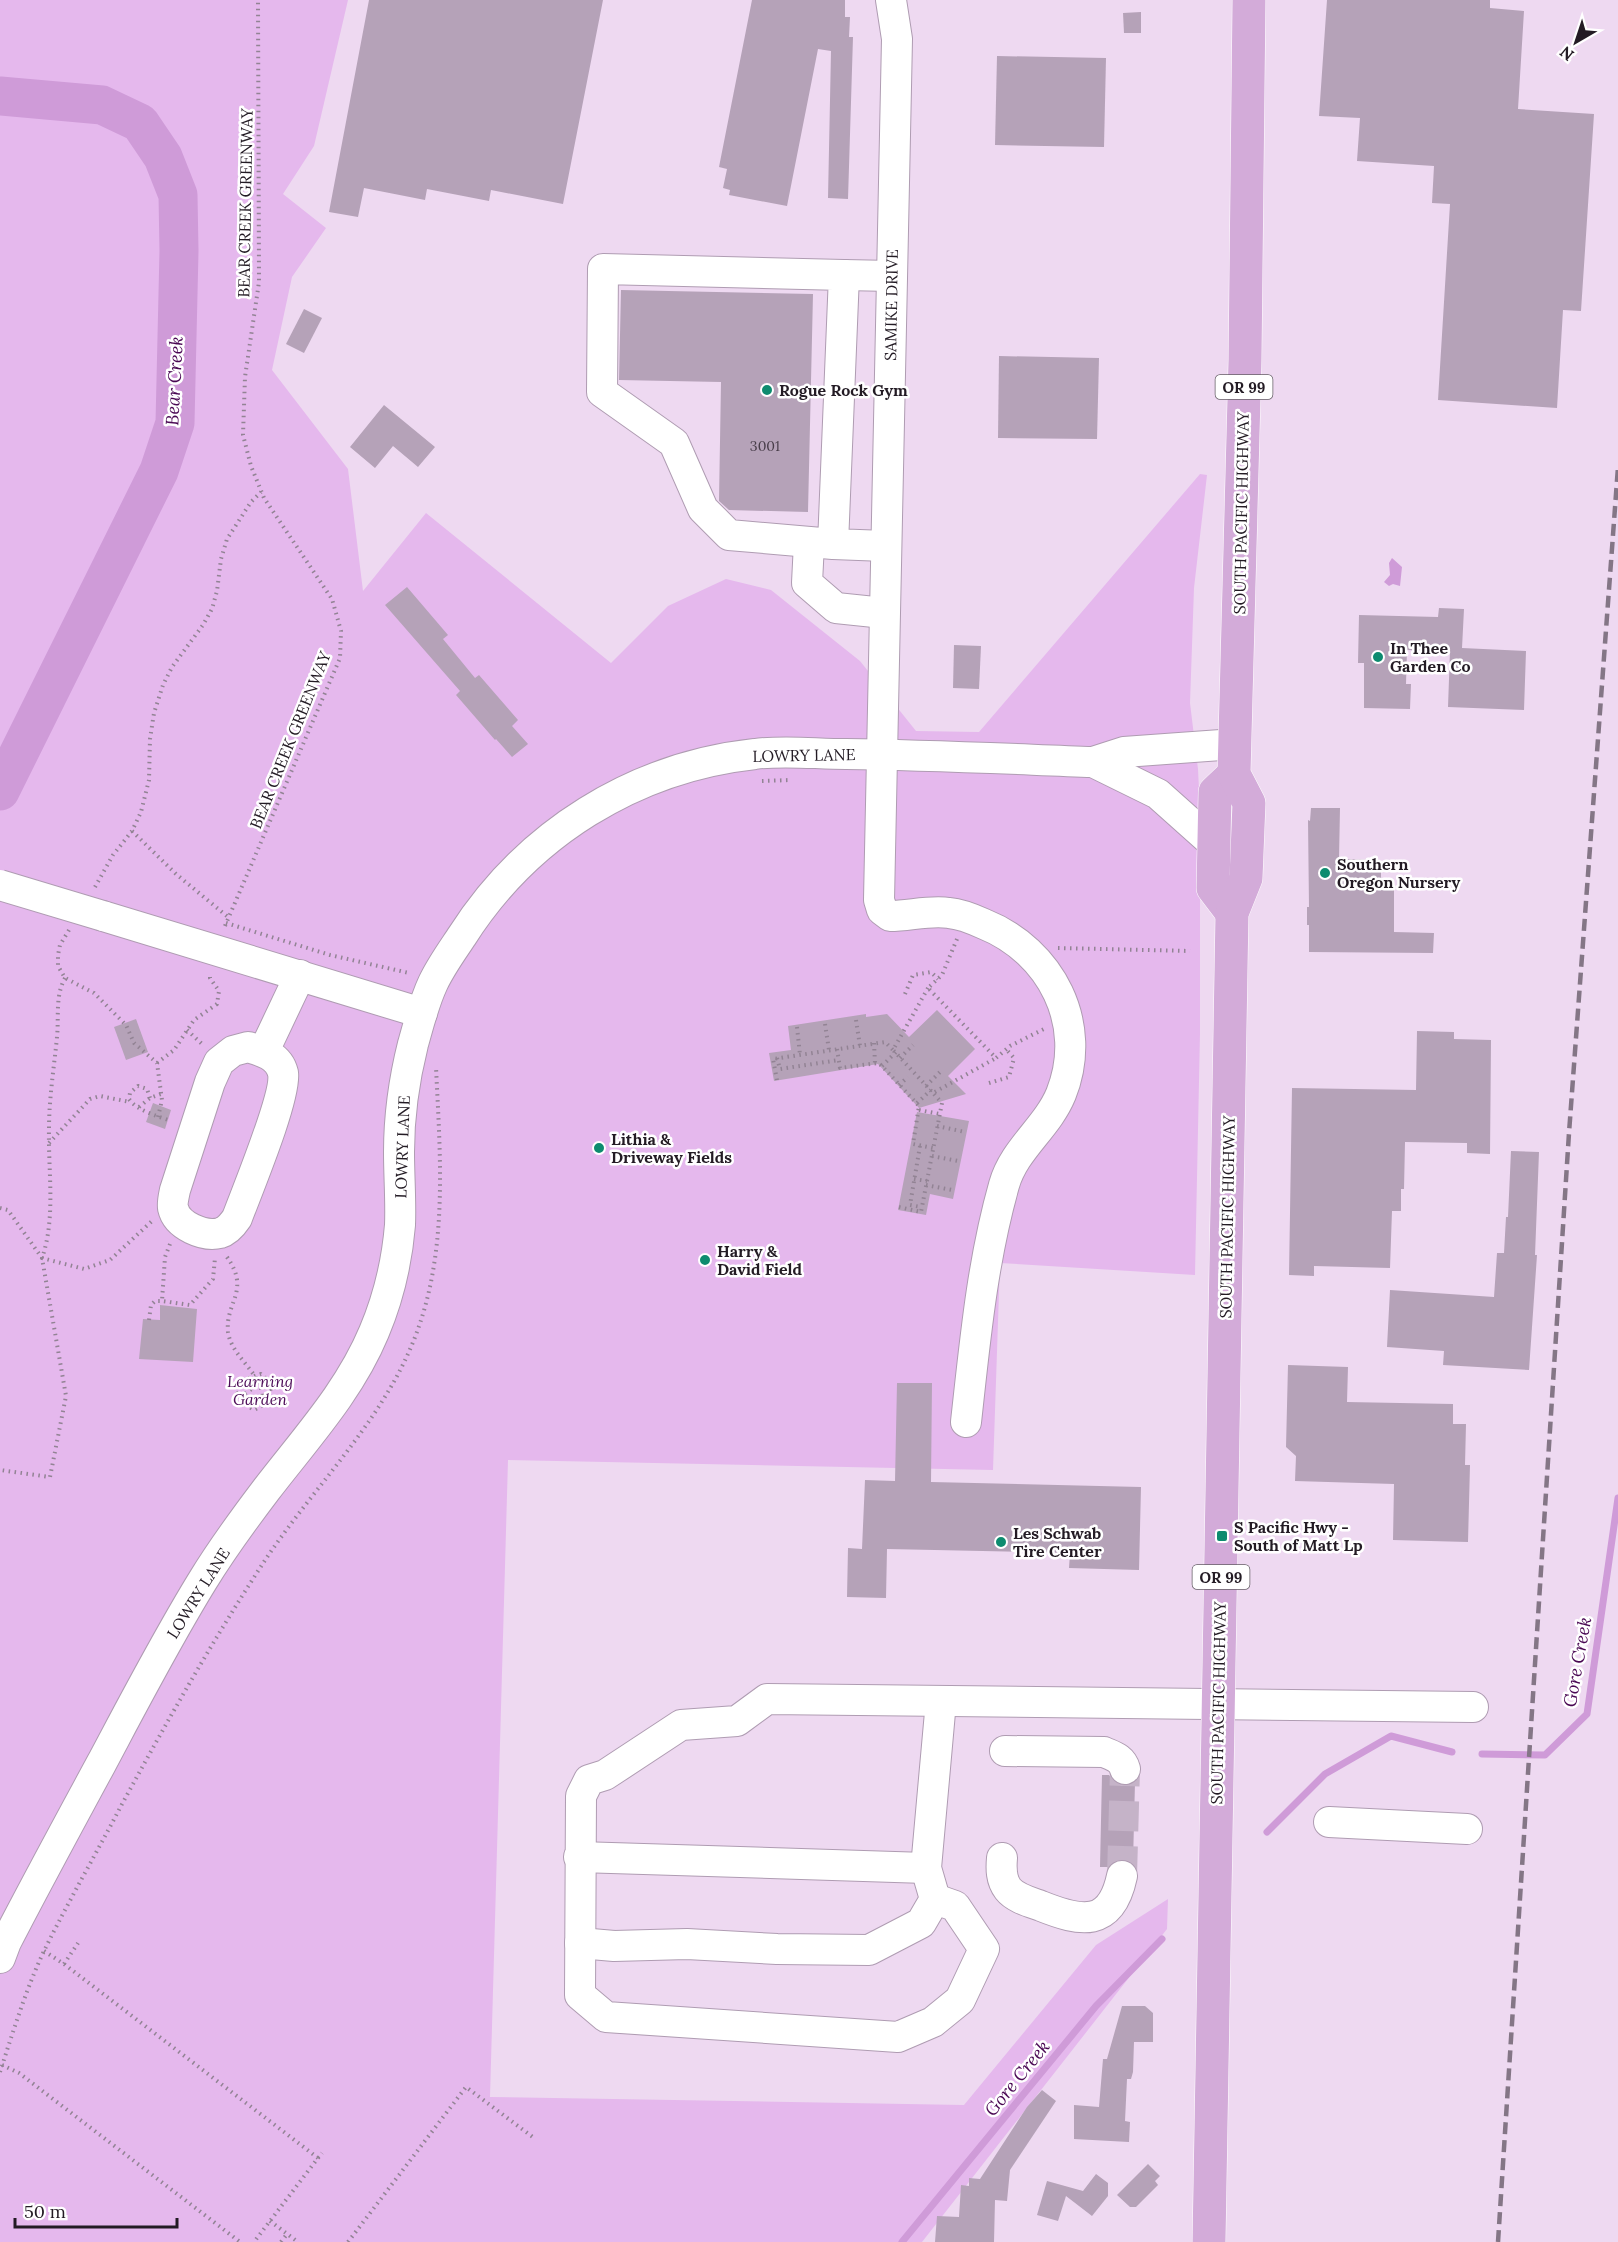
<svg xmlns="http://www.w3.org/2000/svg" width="1618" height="2242" font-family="Lora,serif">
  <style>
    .green { fill: #e5b8ed }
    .water { fill: #cf9bd8 }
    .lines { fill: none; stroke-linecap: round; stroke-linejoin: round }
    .stream { stroke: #cf9bd8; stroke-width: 7 }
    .river { stroke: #cf9bd8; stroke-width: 39 }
    .building { fill: #b5a2b8 }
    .minor-tunnel { stroke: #c5b3c8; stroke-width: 30; stroke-dasharray: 30 15; stroke-linecap: butt }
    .minor-casing { stroke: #af9cb2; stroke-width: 32 }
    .major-casing { stroke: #fff; stroke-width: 34 }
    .path { stroke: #928394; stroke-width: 4; stroke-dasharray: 1.5 4.5; stroke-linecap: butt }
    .minor { stroke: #fff; stroke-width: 30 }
    .major { stroke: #d3abd9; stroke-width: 33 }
    .rail { stroke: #847686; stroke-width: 4.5; stroke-dasharray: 12 6; stroke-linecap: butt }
    .minor-bridge-casing { stroke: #af9cb2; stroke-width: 32; stroke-linecap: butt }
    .minor-bridge { stroke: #fff; stroke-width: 30 }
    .poi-dot { fill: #0d8b6f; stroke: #fff; stroke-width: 2 }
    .labels { text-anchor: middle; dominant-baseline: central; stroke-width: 5; stroke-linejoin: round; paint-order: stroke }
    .number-label { font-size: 14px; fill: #483d49 }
    .shield { fill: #fff; stroke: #655f66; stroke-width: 1.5 }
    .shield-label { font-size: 15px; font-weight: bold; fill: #231b24 }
    .street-label { font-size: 16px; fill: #231b24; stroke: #fff }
    .poi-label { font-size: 16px; font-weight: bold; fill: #231b24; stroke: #fff; text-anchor: start }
    .park-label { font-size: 16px; font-style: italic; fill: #4d0c58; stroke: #fff }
    .water-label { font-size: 18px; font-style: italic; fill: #490753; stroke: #fff }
  </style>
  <rect width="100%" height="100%" fill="#eed9f1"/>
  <!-- green -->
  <path class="green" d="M0 0H348L314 146 283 194 326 228 292 277 272 370 348 469 363 591 426 513 611 663 668 606 726 579 771 590 860 661 916 731 979 732 1200 474 1207 475 1194 588 1190 703 1198 769 1200 811V1033L1195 1275 1000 1263 993 1470 508 1460 490 2097 964 2105 1096 1945 1168 1899 1167 1929 922 2242H0Z"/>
  <!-- water -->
  <path class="water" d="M1392 558 1402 567 1400 586 1393 584 1389 586 1384 582 1390 575 1389 563Z"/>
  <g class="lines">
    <!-- stream -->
    <g class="stream">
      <path d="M1482 1754 1545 1755 1587 1714 1618 1498"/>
      <path d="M1267 1832 1325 1774 1391 1736 1452 1752"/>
      <path d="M902 2242 1096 2006 1162 1939"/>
    </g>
    <!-- river -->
    <path class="river" d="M0 96 102 105 140 123 163 157 178 195 179 251 175 423 159 471 0 791"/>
  </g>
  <!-- building -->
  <g class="building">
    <path d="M369 0H603L563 204 491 190 489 201 427 189 425 200 364 188 358 217 329 212Z"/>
    <path d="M752 0H845V17H850L849 37H853L848 199 828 198 831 51 818 49 787 206 729 195 730 190 723 188 727 169 719 167Z"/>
    <path d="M1327 0H1490V8L1524 11 1518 109 1594 114 1581 311 1563 310 1557 408 1438 400 1450 204 1432 203 1434 166 1357 161 1360 118 1319 116Z"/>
    <path d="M1141 12V33H1124L1123 13Z"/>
    <path d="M997 56 1106 58 1104 147 995 145Z"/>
    <path d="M621 290 813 294 808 512 729 510 719 501 721 382 619 380Z"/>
    <path d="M304 309 322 318 304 353 286 344Z"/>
    <path d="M999 356 1099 358 1097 439 998 438Z"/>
    <path d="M384 405 435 447 418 467 393 446 375 468 350 447Z"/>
    <path d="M407 587 448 635 443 639 475 678 479 675 518 720 512 726 528 744 512 757 496 739 495 740 456 695 460 691 385 605Z"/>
    <path d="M1439 608 1464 609 1462 648 1526 651 1524 710 1448 707 1450 651 1407 650 1406 684H1411L1410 709 1364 708V663H1358L1359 615 1438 617Z"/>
    <path d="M954 645 981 646 979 689 953 688Z"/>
    <path d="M1311 808H1340L1339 859 1381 860V888H1394V932L1434 933 1433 953 1309 952V925H1307V907H1309L1308 820 1310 821Z"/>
    <path d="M937 1010 975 1049 948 1076 966 1094 919 1108 878 1064 774 1081 769 1053 791 1050 788 1026 866 1014V1017L887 1014 909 1037Z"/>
    <path d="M136 1019 148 1052 126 1060 114 1027Z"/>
    <path d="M1417 1031 1454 1032V1039L1491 1040 1490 1154 1467 1153V1143L1405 1142 1404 1189H1401V1211H1392L1390 1268 1314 1266V1276L1289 1275 1292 1088 1416 1090Z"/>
    <path d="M153 1103 171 1110 165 1129 146 1122Z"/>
    <path d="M917 1112 969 1121 953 1199 930 1194 926 1215 898 1210Z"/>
    <path d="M1511 1151 1539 1152 1535 1255H1537L1529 1370 1443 1365 1444 1351 1387 1347 1390 1290 1494 1297 1497 1253H1504L1506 1217H1508Z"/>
    <path d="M160 1305 197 1309 193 1362 139 1359 143 1319 160 1320Z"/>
    <path d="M1288 1365 1348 1367 1347 1402 1453 1404V1424H1466L1465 1465H1470L1468 1542 1393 1540 1394 1484 1295 1481 1296 1456 1286 1447Z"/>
    <path d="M897 1383H932L931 1482 1141 1487 1139 1570 1069 1568 1070 1553 887 1549 886 1598 847 1597 848 1548 862 1549 865 1480 895 1481Z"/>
    <path d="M1102 1775H1109L1115 1783 1122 1786 1130 1785 1135 1782 1133 1863 1126 1859H1119L1108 1867H1100Z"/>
    <path d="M1122 2006H1145L1153 2013V2042H1134L1133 2072 1131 2079H1127L1125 2121 1130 2122 1129 2142 1074 2139V2105L1099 2107 1103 2059H1107Z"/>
    <path d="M1042 2090 1056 2101 1010 2170 1007 2201 995 2200 994 2242H935L937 2216 959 2217 961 2185 969 2186V2178L980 2179 1027 2107Z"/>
    <path d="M1148 2164 1160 2176 1155 2181 1158 2185 1136 2207H1130L1117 2195Z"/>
    <path d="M1096 2174 1108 2183V2196L1092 2216 1066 2196 1058 2221 1037 2215 1047 2181 1083 2191Z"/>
  </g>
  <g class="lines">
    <!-- minor-tunnel -->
    <path class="minor-tunnel" d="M1122 1876 1125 1769"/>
    <defs>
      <g id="minor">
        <path d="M891 0 897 39 879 900 882 910 890 916C909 916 930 910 949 913 961 914 973 919 984 924 1051 951 1089 1024 1061 1094 1047 1128 1014 1149 1004 1185 982 1263 975 1341 966 1422"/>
        <path d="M844 275 892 276"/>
        <path d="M809 543 807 583 836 608 884 613"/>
        <path d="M833 544 729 535 703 509 674 443 602 392 603 269 844 275 833 544 885 546"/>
        <path d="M1093 762 1158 794 1214 844"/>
        <path d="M103 916 422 1013"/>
        <path d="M248 1047C262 1051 279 1056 283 1073 287 1095 247 1191 237 1218 233 1224 227 1231 220 1233 204 1237 177 1226 173 1208 172 1203 174 1195 175 1190L210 1082 219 1062 233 1051Z"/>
        <path d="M264 1051 300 975"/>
        <path d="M1005 1751 1104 1752C1113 1756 1122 1758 1125 1769"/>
        <path d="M1329 1822 1467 1829"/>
        <path d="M579 1857 926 1868"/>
        <path d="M1002 1858C1001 1869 1001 1880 1008 1889 1015 1898 1030 1902 1041 1906 1081 1922 1111 1928 1122 1876"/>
        <path d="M935 1899 955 1906 984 1949 960 2000 933 2022 898 2037 606 2017 580 1995 581 1796 589 1780 605 1775 681 1725 737 1721 767 1699 1473 1707"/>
        <path d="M580 1943 614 1946 687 1944 777 1949 869 1950 921 1923 935 1899 926 1868 941 1701"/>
        <path d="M0 1958 6 1942C37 1882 69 1823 101 1764 134 1702 166 1640 203 1580 222 1549 244 1519 266 1490 305 1439 349 1392 374 1332 388 1299 397 1261 400 1225 401 1201 399 1177 399 1152 399 1115 404 1080 413 1044 419 1023 424 1002 433 983 441 966 452 951 462 936 527 834 634 767 755 754 784 750 816 754 846 754 928 755 1011 759 1093 762L1124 752 1235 744"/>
      </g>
      <g id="major">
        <path d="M1232 913 1213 888 1215 792 1234 774"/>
        <path d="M1209 2242 1232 913 1246 878 1249 803 1234 774 1245 360 1249 0"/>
      </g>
    </defs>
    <!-- minor casing -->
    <use href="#minor" class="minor-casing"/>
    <!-- major casing -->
    <use href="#major" class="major-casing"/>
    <!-- path -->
    <g class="path">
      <path d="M762 781 791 780"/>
      <path d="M132 831 176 874 228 917"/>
      <path d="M95 887 113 855 132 831 141 812 149 780 150 739 154 713 163 685 172 667 203 625 212 609 217 591 221 559 227 539 251 502 261 492"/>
      <path d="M226 923 330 955 409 973"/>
      <path d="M225 926 340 658 341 631 332 599 264 498 251 466 243 435 245 377 259 282 258 0"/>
      <path d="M69 930 60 945 58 955V966L65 978 94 993 126 1025 134 1043 157 1063 162 1100 158 1117"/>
      <path d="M957 939 942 975 928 988 996 1058 1010 1046 1044 1029"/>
      <path d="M1058 948 1190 951"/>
      <path d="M65 978C55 996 59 1017 57 1037 54 1068 49 1098 49 1129 48 1171 56 1218 42 1258L84 1269 110 1260 152 1221"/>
      <path d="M928 988 893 1050 933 1093 996 1058"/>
      <path d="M905 994 913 975 931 972 938 979"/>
      <path d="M856 1020 860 1046"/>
      <path d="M825 1024 829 1050"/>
      <path d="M797 1027 800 1055"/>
      <path d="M187 1030 202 1044"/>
      <path d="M874 1043 875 1063"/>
      <path d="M837 1049 840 1068 878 1063 882 1066 919 1106 913 1144 933 1148"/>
      <path d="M777 1058 780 1069 839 1060"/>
      <path d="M900 1058 913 1045"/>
      <path d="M157 1063 174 1050 194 1020 217 1004 219 991 210 978V973"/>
      <path d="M882 1066 896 1052"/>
      <path d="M777 1080 773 1059 885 1042 893 1050"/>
      <path d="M989 1083 1009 1077 1014 1058 1006 1049"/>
      <path d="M899 1085 908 1077"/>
      <path d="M926 1086 940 1072"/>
      <path d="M150 1098 147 1089 138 1086 130 1093 129 1099C137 1111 158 1116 171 1121"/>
      <path d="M917 1103 931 1090"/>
      <path d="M139 1107 150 1098 161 1094"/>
      <path d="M919 1110 940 1114"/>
      <path d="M937 1126 965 1132"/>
      <path d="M49 1143 90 1099 100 1096 130 1102"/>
      <path d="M920 1146 910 1205 921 1207"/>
      <path d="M932 1156 958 1161"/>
      <path d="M914 1179 927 1181"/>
      <path d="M926 1185 952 1190"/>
      <path d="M899 1207 921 1212 942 1103 933 1093"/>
      <path d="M0 1208 8 1210 42 1258 66 1396 50 1477 0 1470"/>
      <path d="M170 1244 165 1257 162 1301 190 1305 213 1279 215 1258"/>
      <path d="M227 1257C251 1291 225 1302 228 1332 232 1360 268 1375 262 1406L254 1410 240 1401V1397L259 1384H265L271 1389 275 1386 261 1374C252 1377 240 1380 234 1387L235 1391 240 1397"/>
      <path d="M149 1320 151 1305 155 1301H162"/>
      <path d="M44 1951 64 1964 318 2158 254 2242"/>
      <path d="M64 1964 78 1943"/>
      <path d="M2 2065 19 2073 240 2242"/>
      <path d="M0 2072C13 2032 26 1989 44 1951 68 1902 96 1854 121 1806 165 1725 210 1645 260 1568 311 1488 386 1420 418 1329 448 1245 440 1154 436 1067"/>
      <path d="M318 2158 322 2153"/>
      <path d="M270 2221 298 2242"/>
      <path d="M281 2242 287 2234"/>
      <path d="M348 2242 466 2087 534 2138"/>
    </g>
    <!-- minor -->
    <use href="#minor" class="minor"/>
    <!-- major -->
    <use href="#major" class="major"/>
    <!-- rail -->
    <path class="rail" d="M1498 2242 1569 1133 1618 467"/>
    <defs>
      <path id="minor-bridge" d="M0 885 103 916"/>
    </defs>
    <!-- minor-bridge casing -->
    <use href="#minor-bridge" class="minor-bridge-casing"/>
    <!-- minor-bridge -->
    <use href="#minor-bridge" class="minor-bridge"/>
  </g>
  <!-- markers -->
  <g class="poi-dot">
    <circle cx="767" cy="390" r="6"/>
    <circle cx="1378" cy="657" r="6"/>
    <circle cx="1325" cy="873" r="6"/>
    <circle cx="599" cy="1148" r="6"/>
    <circle cx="705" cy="1260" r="6"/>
    <rect x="1216" y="1530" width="12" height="12" rx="3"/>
    <circle cx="1001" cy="1542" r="6"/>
  </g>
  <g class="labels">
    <!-- number labels -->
    <g class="number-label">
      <text x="765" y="446">3001</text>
    </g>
    <!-- shield labels -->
    <g class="shield">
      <rect x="1215.5" y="375" width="57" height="24" rx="4.5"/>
      <rect x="1192.5" y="1565" width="57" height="24" rx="4.5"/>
    </g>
    <g class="shield-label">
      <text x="1244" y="387">OR 99</text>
      <text x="1221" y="1577">OR 99</text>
    </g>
    <!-- street labels -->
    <g class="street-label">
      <text transform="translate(245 203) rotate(-89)">BEAR CREEK GREENWAY</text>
      <text transform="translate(891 305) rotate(-89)">SAMIKE DRIVE</text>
      <text transform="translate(1241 513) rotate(-89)">SOUTH PACIFIC HIGHWAY</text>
      <text transform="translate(290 740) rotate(-68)">BEAR CREEK GREENWAY</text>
      <text transform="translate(804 755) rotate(-1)">LOWRY LANE</text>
      <text transform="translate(402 1147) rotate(-88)">LOWRY LANE</text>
      <text transform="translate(1227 1217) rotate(-89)">SOUTH PACIFIC HIGHWAY</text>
      <text transform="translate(198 1593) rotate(-58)">LOWRY LANE</text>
      <text transform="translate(1218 1703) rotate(-89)">SOUTH PACIFIC HIGHWAY</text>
    </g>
    <!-- poi labels -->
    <g class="poi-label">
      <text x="779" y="390">Rogue Rock Gym</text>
      <text x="1390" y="648">In Thee<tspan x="1390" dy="18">Garden Co</tspan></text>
      <text x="1337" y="864">Southern<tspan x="1337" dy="18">Oregon Nursery</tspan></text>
      <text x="611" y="1139">Lithia &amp;<tspan x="611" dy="18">Driveway Fields</tspan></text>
      <text x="717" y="1251">Harry &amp;<tspan x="717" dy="18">David Field</tspan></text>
      <text x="1234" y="1527">S Pacific Hwy -<tspan x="1234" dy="18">South of Matt Lp</tspan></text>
      <text x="1013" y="1533">Les Schwab<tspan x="1013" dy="18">Tire Center</tspan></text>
    </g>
    <!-- park labels -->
    <g class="park-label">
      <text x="260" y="1381">Learning<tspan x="260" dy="18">Garden</tspan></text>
    </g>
    <!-- water labels -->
    <g class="water-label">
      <text transform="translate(174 381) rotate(-87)">Bear Creek</text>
      <text transform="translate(1577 1662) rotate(-80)">Gore Creek</text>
      <text transform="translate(1017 2078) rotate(-51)">Gore Creek</text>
    </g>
  </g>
  <!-- north arrow -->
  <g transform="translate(1576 42) rotate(219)" stroke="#ffffff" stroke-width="4.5" paint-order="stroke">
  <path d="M0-4.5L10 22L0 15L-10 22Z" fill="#231b24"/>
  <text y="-9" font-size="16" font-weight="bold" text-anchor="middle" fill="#231b24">N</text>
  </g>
  <!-- scale -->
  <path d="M15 2218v9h162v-9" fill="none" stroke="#231b24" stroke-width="3"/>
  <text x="24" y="2218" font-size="18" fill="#231b24" stroke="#ffffff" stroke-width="4.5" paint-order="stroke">50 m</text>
</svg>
